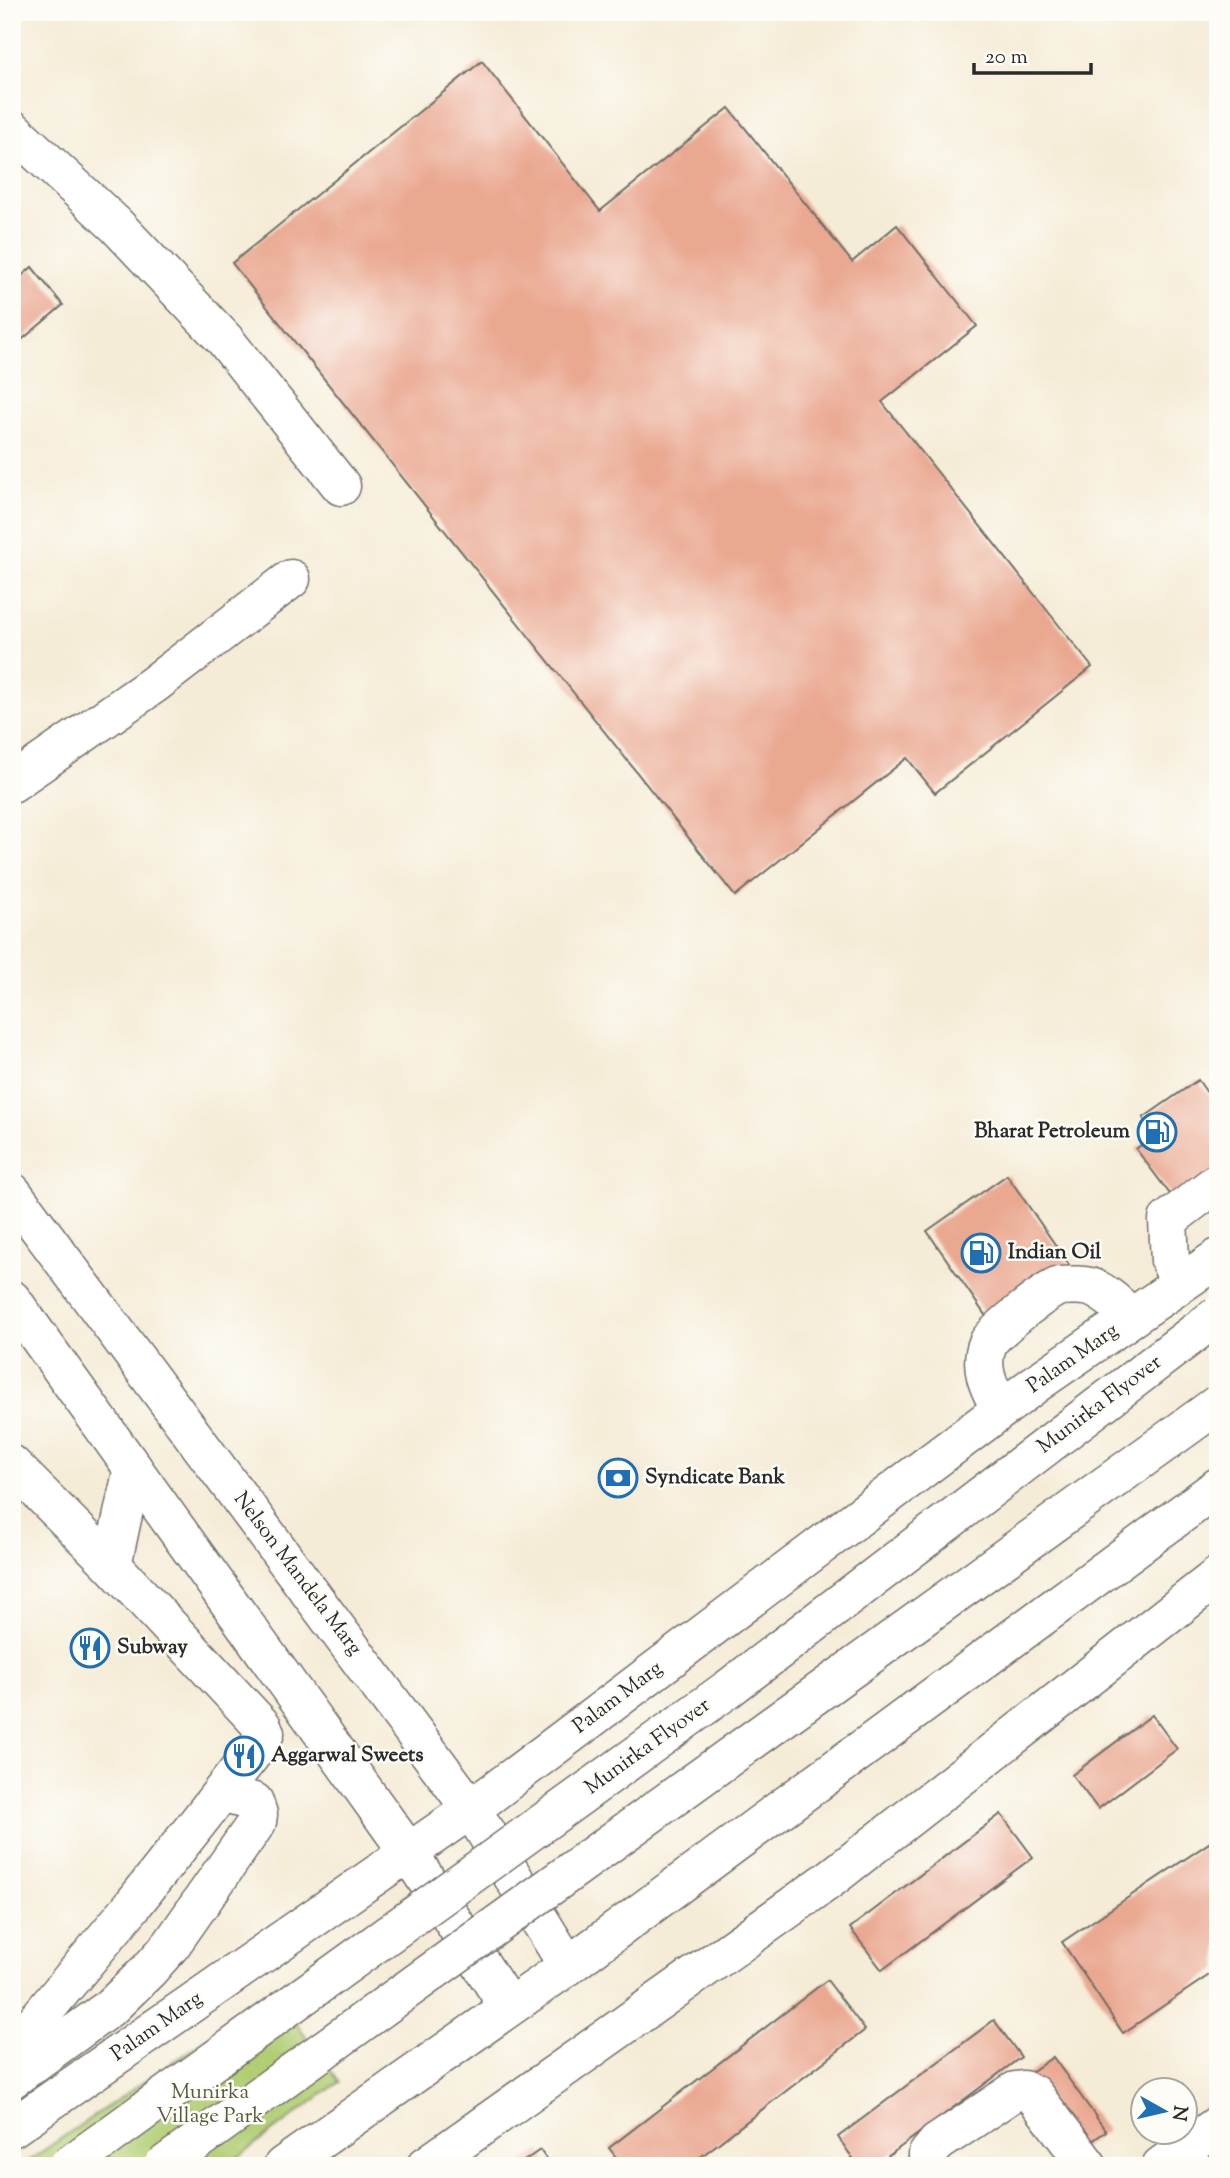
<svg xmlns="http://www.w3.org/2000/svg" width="1230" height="2178" font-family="'Sorts Mill Goudy',serif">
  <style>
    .green { fill: #b1ce75; stroke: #6e7c50; stroke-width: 2 }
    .building { fill: #eaa891 }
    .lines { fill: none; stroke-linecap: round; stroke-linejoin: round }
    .minor-casing { stroke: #726f67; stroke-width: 41 }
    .major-casing { stroke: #726f67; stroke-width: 41 }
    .minor { stroke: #fff; stroke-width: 38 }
    .major { stroke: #fff; stroke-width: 38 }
    .major-bridge-casing { stroke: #726f67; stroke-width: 41; stroke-linecap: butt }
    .major-bridge { stroke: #fff; stroke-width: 38 }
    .labels { text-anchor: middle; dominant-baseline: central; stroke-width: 5; stroke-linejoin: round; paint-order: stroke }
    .poi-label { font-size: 21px; font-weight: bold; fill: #2b2b2b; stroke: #fdfcf7; text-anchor: start }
    .street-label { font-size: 21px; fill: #2b2b2b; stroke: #fdfcf7 }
    .park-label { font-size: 21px; fill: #535c41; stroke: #fdfcf7 }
  </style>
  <rect width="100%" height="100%" fill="#fdfcf7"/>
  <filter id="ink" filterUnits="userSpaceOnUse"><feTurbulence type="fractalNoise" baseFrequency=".0143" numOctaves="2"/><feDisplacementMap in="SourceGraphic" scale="14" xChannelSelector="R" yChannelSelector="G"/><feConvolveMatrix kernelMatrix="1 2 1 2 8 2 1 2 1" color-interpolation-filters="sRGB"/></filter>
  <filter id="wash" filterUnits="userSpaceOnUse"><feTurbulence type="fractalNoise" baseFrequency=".00686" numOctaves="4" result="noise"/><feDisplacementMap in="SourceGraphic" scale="28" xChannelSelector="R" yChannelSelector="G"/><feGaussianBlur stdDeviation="1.57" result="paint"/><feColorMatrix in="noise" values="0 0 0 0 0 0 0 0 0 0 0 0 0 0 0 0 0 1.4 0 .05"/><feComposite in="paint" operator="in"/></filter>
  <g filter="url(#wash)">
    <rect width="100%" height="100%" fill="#f5ecd7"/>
    <!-- green -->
    <path class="green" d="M274 1992 339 2082 226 2166H21Z"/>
    <g id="blocks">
      <!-- building -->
      <g class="building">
        <path d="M482 61 600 211 729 108 852 262 897 225 977 326 882 402 1092 667 935 793 907 758 735 896 232 263Z"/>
        <path d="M32 267 63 305 12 348V284Z"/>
        <path d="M1198 1080 1218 1108V1176L1179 1206 1136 1149 1154 1135 1143 1118Z"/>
        <path d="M1007 1175 1072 1269 992 1325 927 1231Z"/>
        <path d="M1152 1715 1177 1749 1098 1809 1072 1775Z"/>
        <path d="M1001 1814 1033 1857 882 1970 850 1928Z"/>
        <path d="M1218 1837V1969L1123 2033 1062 1942Z"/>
        <path d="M827 1980 865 2030 689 2166H623L609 2148Z"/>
        <path d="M994 2020 1021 2057 875 2166H858L838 2137Z"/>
        <path d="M1053 2057 1106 2131 1081 2149 1027 2075Z"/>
        <path d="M540 2150 551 2166H517Z"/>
      </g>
    </g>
  </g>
  <g filter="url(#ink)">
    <use href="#blocks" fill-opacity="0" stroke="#726f67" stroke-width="2"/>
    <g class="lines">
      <defs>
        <g id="minor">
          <path d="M12 129 116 225 225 340 341 486"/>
          <path d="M12 783 153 685 291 579"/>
          <path d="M1180 1284 1170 1261 1168 1220 1218 1182"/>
          <path d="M1001 1409C989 1389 978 1367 988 1343 992 1333 1049 1288 1060 1286 1069 1285 1086 1285 1093 1288 1108 1294 1120 1307 1132 1317"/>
          <path d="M12 1465 112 1565 262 1726 265 1733 258 1746 132 1906 12 2050"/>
          <path d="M112 1565 133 1468"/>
          <path d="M12 2079 112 2006 149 1970 171 1945 257 1822 258 1814 254 1802 221 1793"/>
          <path d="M426 2166 829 1880 1218 1576"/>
          <path d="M928 2166V2154L937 2143 1015 2091 1023 2090 1033 2094 1088 2166"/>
          <path d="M1161 2166 1218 2125"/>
        </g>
        <g id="major">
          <path d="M12 1192 471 1809 568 1966"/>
          <path d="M12 1300 409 1853 508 2006"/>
          <path d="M12 2128 471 1809 1038 1382 1218 1258"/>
          <path d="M283 2166 568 1966 1218 1487"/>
        </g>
      </defs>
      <!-- minor casing -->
      <use href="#minor" class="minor-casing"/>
      <!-- major casing -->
      <use href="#major" class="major-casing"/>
      <!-- minor -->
      <use href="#minor" class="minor"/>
      <!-- major -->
      <use href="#major" class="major"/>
      <defs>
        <g id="major-bridge">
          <path d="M68 2166 728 1689 1218 1315"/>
          <path d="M163 2166 1218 1404"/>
        </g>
      </defs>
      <!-- major-bridge casing -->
      <use href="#major-bridge" class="major-bridge-casing"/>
      <!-- major-bridge -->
      <use href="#major-bridge" class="major-bridge"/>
    </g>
  </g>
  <!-- icons -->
  <defs>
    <symbol id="fuel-ring" viewBox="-11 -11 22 22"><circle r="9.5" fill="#fdfcf7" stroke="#1f6fb2" stroke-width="1.5"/><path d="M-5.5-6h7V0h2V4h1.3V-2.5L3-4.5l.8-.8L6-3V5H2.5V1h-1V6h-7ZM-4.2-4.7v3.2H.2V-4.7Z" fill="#1f6fb2"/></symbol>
    <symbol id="bank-ring" viewBox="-11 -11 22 22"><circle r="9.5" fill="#fdfcf7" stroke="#1f6fb2" stroke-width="1.5"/><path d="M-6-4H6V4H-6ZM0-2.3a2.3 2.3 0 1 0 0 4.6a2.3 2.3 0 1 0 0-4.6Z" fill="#1f6fb2"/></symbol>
    <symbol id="restaurant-ring" viewBox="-11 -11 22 22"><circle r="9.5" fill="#fdfcf7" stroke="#1f6fb2" stroke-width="1.5"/><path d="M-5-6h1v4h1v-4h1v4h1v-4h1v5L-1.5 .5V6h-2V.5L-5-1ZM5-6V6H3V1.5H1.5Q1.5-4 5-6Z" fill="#1f6fb2"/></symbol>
  </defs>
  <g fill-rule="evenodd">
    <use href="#fuel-ring" x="1135" y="1110" width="44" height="44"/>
    <use href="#fuel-ring" x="959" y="1231" width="44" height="44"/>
    <use href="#bank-ring" x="596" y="1456" width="44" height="44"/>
    <use href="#restaurant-ring" x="68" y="1626" width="44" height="44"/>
    <use href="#restaurant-ring" x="222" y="1734" width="44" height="44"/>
  </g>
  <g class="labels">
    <!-- poi labels -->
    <g class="poi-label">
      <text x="1130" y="1132" text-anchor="end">Bharat Petroleum</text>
      <text x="1008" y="1253">Indian Oil</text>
      <text x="645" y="1478">Syndicate Bank</text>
      <text x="117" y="1648">Subway</text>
      <text x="271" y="1756">Aggarwal Sweets</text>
    </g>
    <!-- street labels -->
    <g class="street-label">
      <text transform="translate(1073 1359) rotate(-35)">Palam Marg</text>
      <text transform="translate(1100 1405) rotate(-37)">Munirka Flyover</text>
      <text transform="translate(297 1574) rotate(53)">Nelson Mandela Marg</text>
      <text transform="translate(618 1698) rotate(-37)">Palam Marg</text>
      <text transform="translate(648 1747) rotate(-36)">Munirka Flyover</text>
      <text transform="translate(157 2027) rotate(-35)">Palam Marg</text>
    </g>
    <!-- park labels -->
    <g class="park-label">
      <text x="210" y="2093">Munirka<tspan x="210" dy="24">Village Park</tspan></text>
    </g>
  </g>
  <!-- margin -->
  <rect width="1230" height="2178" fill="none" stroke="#fdfcf7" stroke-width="42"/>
  <!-- north arrow -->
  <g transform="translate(1164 2111) rotate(98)"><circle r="33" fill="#fdfcf7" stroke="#a9a8a5" stroke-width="2"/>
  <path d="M0-5L12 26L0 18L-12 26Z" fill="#1f6fb2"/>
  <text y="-10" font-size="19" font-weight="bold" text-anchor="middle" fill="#2b2b2b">N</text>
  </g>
  <!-- scale -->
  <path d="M974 63v10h117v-10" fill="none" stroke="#2b2b2b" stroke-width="3.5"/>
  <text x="985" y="63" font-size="21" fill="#2b2b2b" stroke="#fdfcf7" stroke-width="5" paint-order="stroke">20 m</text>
</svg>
